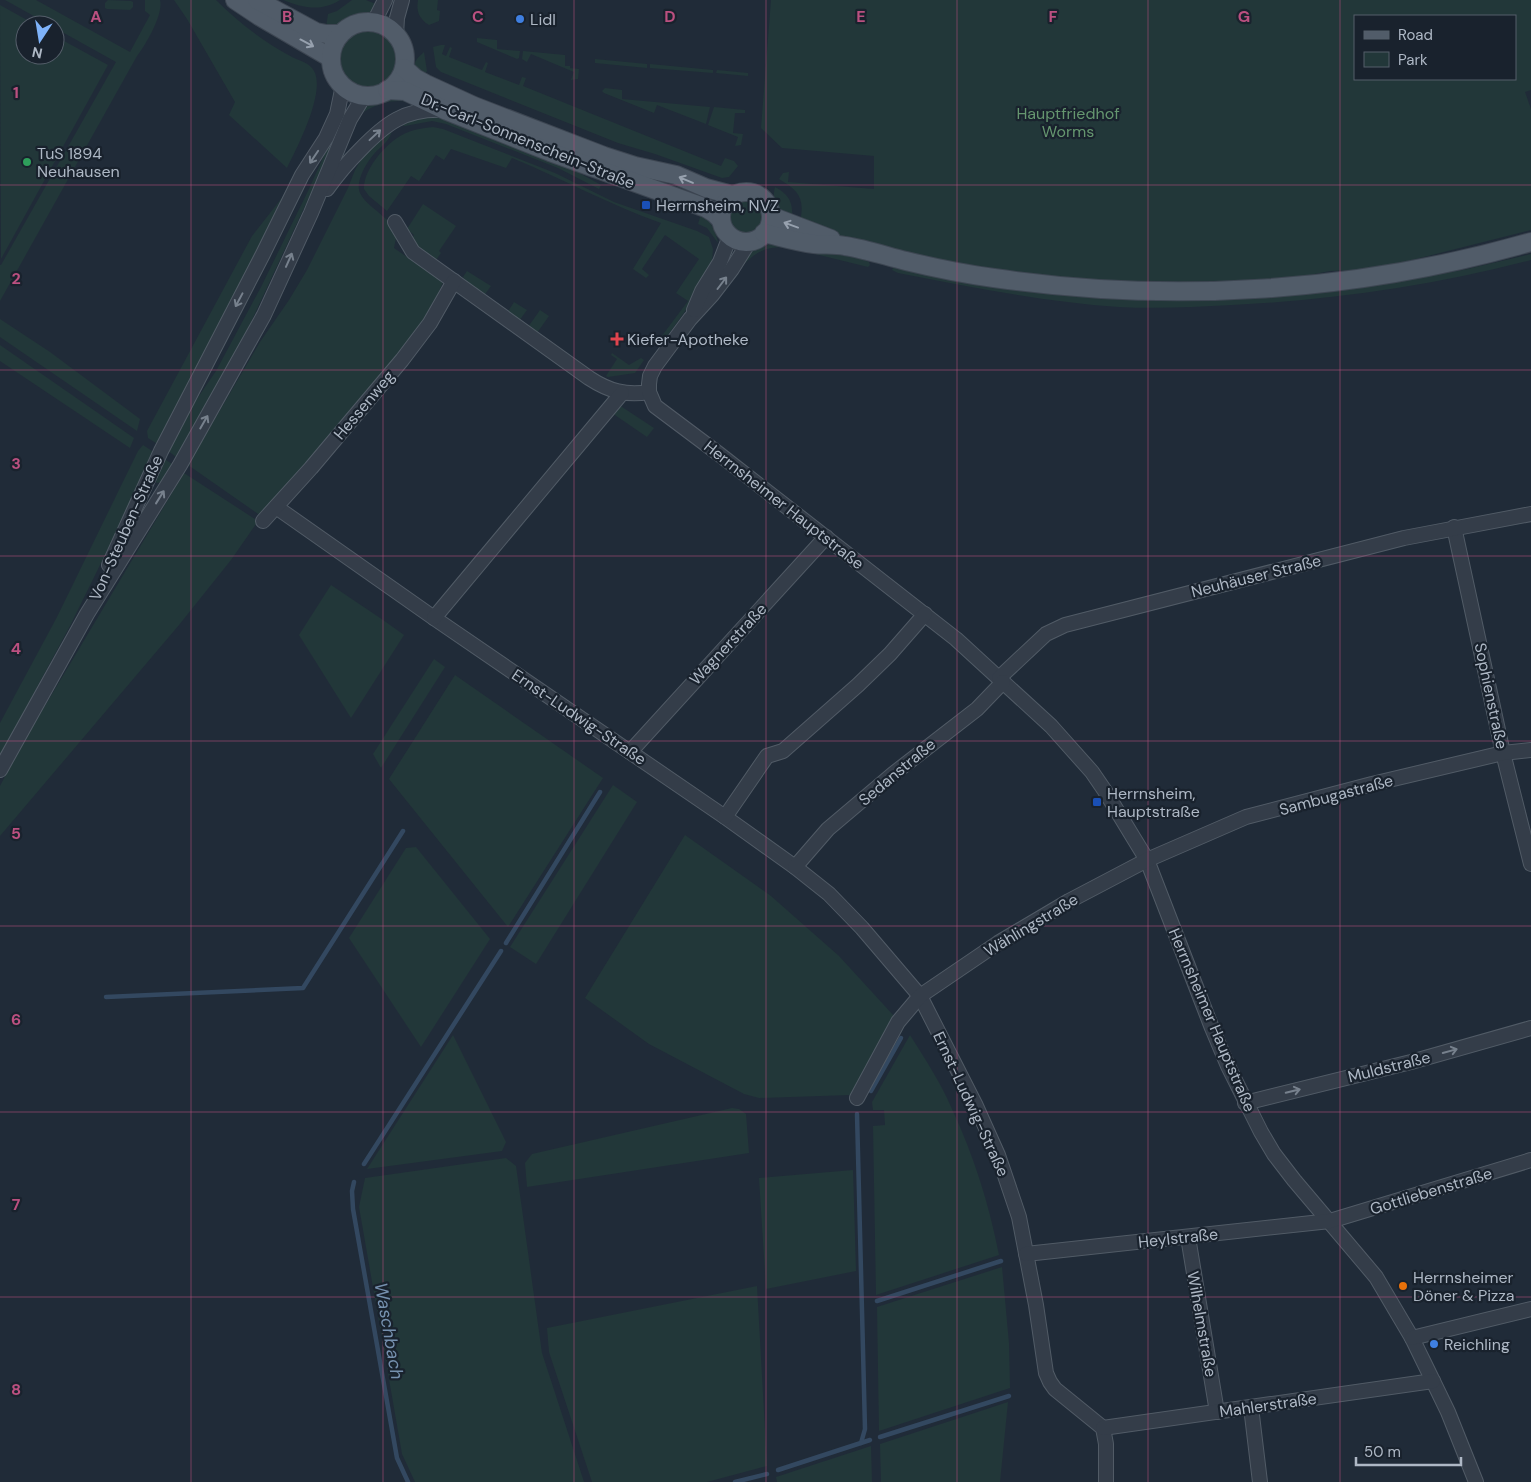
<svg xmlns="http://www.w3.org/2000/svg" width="1531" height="1482" font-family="'DM Sans',sans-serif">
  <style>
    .green { fill: #223739; fill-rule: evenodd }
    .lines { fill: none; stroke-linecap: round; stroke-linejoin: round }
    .stream { stroke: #334860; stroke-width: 4.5 }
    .minor-casing { stroke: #515b66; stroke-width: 16 }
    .major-casing { stroke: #3d4652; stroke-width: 20 }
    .minor { stroke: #343d49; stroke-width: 14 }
    .major { stroke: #515c69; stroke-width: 18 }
    .oneway { stroke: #97a1ae }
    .oneway2 { stroke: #77818d }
    .grid { fill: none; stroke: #bb5080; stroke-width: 1; stroke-opacity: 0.55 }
    .shop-dot { fill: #3f7fe0; stroke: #19222d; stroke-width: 2 }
    .leisure-dot { fill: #2e9e5b; stroke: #19222d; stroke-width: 2 }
    .transit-dot { fill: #1a4fb4; stroke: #19222d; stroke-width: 2 }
    .health-dot { fill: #e0444e; stroke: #19222d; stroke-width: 2 }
    .food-dot { fill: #e8710a; stroke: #19222d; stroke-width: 2 }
    .labels { text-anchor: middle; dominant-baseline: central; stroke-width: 4.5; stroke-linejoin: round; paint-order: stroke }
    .poi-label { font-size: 16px; fill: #aeb8c5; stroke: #19222d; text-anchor: start }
    .park-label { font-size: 16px; fill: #65966f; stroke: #19222d }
    .street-label { font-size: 16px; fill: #aeb8c5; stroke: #19222d }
    .water-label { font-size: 18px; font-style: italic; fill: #7590ae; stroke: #19222d }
    .grid-label { font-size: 16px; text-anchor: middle; font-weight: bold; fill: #bb5080; stroke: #19222d; stroke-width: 4.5; stroke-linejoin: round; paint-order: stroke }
  </style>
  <rect width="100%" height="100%" fill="#202b38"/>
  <!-- green -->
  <g class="green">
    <path d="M5 0H36L130 52 150 15 145 11V0H160C164 13 146 45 137 56L0 301V265H1L116 62 55 28V25H50Z"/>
    <path d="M108 0 131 1 133 2V7L130 10 107 9 105 8V3Z"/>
    <path d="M174 0H216C239 23 264 42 292 57 300 61 310 63 314 71 326 92 297 148 287 168L229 115 235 102 187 19Z"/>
    <path d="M283 0H340C321 12 303 8 283 0Z"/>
    <path d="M352 0H366L378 5 374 11 370 13 351 18 337 26 326 27 328 14 337 11Z"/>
    <path d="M418 0H438L437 10 440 11 439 21 429 25C419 19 416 11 418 0Z"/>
    <path d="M771 0H1531V90L1525 92 1531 109V230L1408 261 1362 270 1330 271 1300 277 1234 283 1135 284 1054 278 958 265 843 237 800 222C805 198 799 191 779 179L783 173 789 172 788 182 874 189V156L782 148 761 128ZM1355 16H1515V79H1355Z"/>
    <path d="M0 5 36 25H25V55H55V36L108 65 1 259Z"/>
    <circle cx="368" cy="59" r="28"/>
    <path d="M477 38 497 40V49L520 51 519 58 517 59 477 42Z"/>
    <path d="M441 45H445L442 54 446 56 450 47 452 48 449 57 482 70 486 62 488 63 485 72 519 85 522 77 526 78 523 86 721 166 725 158 734 161 738 166 729 177 722 178 655 154 618 143 441 72 436 67 433 47Z"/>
    <path d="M523 51 565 55V66H570V68L579 69 578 79 571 80 574 72 531 54 527 62 522 59Z"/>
    <path d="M424 52 427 71 422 77C412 65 412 63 424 52Z"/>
    <path d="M595 59 647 64V68L595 63Z"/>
    <path d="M650 64 713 70V73L650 68Z"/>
    <path d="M717 70 748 73V76L716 73Z"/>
    <path d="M605 88 622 90V99L710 107 706 124 657 105 654 113 604 93 602 91Z"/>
    <path d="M401 97 408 102C395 99 381 103 369 109 364 111 363 114 358 113 368 102 387 99 401 97Z"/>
    <path d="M714 107 745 110V113H735L733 133 743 134 741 145 735 146 738 137 708 125Z"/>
    <path d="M437 116 446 118 565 165 601 185 599 189 558 168 446 124 432 121 405 126 401 125 419 117Z"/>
    <path d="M340 120 344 122 244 337 176 457 167 450 186 415 216 371 261 287 308 191Z"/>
    <path d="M433 127 443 129 555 173 614 202 697 231 709 237 713 249 712 263 691 303 665 339 661 337 688 301 676 293 699 259 665 235 642 269 649 275 646 278 633 269 661 223C610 205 563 179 512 158L506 168 451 149 444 160 436 155 419 181 411 176 387 211 369 196 364 189C363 170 386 143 402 135 411 130 422 128 433 127Z"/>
    <path d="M392 130C391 140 380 147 374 154 366 163 355 182 360 193 365 204 380 212 388 221 391 224 394 229 397 233L394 248 443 282 426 322 261 516 188 465 260 342 289 300 307 270 348 188 355 170 367 150Z"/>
    <path d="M295 181 159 445 148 438 147 431 252 236Z"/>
    <path d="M775 187C790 195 793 203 792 219 778 212 771 203 775 187Z"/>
    <circle cx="745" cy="218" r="17"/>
    <path d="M423 204 456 226 439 251 441 253 436 260 409 243 414 235 407 229Z"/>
    <path d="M701 214C711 220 716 232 718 243L707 228 698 224Z"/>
    <path d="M773 243 782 247C761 248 756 253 742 266L750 252Z"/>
    <path d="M795 249C820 251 846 251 869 262L870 265 868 267Z"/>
    <path d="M1531 254V260C1433 286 1333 300 1232 305 1194 307 1157 309 1119 307 1045 302 971 287 898 273L892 270 894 266 987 284 1386 283 1463 270Z"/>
    <path d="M467 271 491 286 483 297 472 289 463 277Z"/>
    <path d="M514 302 527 310 519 321 507 313Z"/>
    <path d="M540 310 549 316 537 333 528 327Z"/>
    <path d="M0 319 50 352 140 419 137 431 0 337Z"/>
    <path d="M0 345 134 438 130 448 0 361Z"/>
    <path d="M612 353 629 365 641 358 644 360 635 373 608 377 606 376 617 359 611 355Z"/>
    <path d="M619 405 654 428 647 437 612 413Z"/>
    <path d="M143 445 155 453 71 624 0 756V723L57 617 138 451Z"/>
    <path d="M163 458 172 464 162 482 157 483 155 481Z"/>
    <path d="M184 473 258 521 231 560 179 625 0 836V786L21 746Z"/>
    <path d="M331 585 383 620 404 635 351 718 299 635Z"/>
    <path d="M434 659 445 667 381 768 373 754Z"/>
    <path d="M455 675 603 778 508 927 389 779Z"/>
    <path d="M613 785 637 802 536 964 510 947Z"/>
    <path d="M685 835 771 896 839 956 894 1016 855 1092 850 1095 759 1098 744 1094 649 1044 585 998Z"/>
    <path d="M416 847 490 939 421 1047 349 938 406 848Z"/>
    <path d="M453 1035 506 1142 502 1151 367 1169Z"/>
    <path d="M910 1035C925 1059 941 1083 952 1109 974 1156 989 1204 999 1255L876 1295 873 1126 885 1125 884 1110H873L872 1102Z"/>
    <path d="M732 1108 739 1109 746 1114 749 1153 527 1187 525 1163 532 1154Z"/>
    <path d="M506 1158 516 1166 542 1353 584 1482H415L402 1454 359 1207 365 1178Z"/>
    <path d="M853 1170 856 1271 766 1289 759 1178Z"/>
    <path d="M1002 1267 1009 1343 1010 1388 879 1431 877 1307Z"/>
    <path d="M757 1286 767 1466 707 1482H592L549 1352 547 1328Z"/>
    <path d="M1008 1402 1000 1482H881L880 1444Z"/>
    <path d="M871 1446 872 1482H777L776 1477Z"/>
  </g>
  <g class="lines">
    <!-- stream -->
    <g class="stream">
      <path d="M506 943 600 792"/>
      <path d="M106 997 303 988 403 831"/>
      <path d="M871 1091 901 1038"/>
      <path d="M857 1114 865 1429 861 1443"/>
      <path d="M364 1164 501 951"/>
      <path d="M354 1182 352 1191 353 1209 397 1458 408 1482"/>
      <path d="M877 1301 1001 1261"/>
      <path d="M880 1437 1009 1396"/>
      <path d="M778 1470 870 1440"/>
      <path d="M735 1482 767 1474"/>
    </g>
    <defs>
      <g id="minor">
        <path d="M374 22 385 0"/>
        <path d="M396 35 397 18 402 0"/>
        <path d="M327 189C337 175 347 163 360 150 385 124 405 108 444 110"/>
        <path d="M395 222 413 252 589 378C609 391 626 396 649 392"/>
        <path d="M749 242 732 269 712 295 690 319 655 366 650 376 649 384V392L655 406 719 454 956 639 1051 726 1092 772 1105 791 1147 860 1212 1028 1228 1066 1261 1132 1274 1154 1294 1180 1376 1277 1412 1338 1433 1381 1448 1412 1476 1482"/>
        <path d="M694 310 702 291 720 262 730 236"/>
        <path d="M276 507 434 618 725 817 795 867 829 894 862 928 920 996 976 1106 998 1155 1019 1217 1036 1305 1046 1373 1050 1382 1055 1389 1103 1428 1106 1444V1482"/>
        <path d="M263 521 311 468 402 360 430 323 454 281"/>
        <path d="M1454 527 1503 753 1531 864"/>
        <path d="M109 565 161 451 263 254 302 175 326 138 337 114 343 85"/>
        <path d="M434 618 622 393"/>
        <path d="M999 678 1046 634 1065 625 1404 538 1531 514"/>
        <path d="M630 752 826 537"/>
        <path d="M0 770 87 614 180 465 264 315 311 213 350 119 364 96"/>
        <path d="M725 817 767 756 783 751 858 685 890 654 925 614"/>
        <path d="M795 867 828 829 893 774 977 709 1003 682"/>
        <path d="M857 1098 898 1022 920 996 998 943 1069 901 1147 860 1246 817 1372 784 1503 753 1531 750"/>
        <path d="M1245 1103 1411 1062 1531 1028"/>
        <path d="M1188 1237 1217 1412"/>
        <path d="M1026 1254 1330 1221 1531 1160"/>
        <path d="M1412 1338 1531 1309"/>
        <path d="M1251 1407 1260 1482"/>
        <path d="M1103 1428 1433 1381"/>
      </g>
      <g id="major">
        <path d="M235 0 259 16 331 58"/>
        <path d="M257 0 316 32 326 34H340"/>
        <circle cx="368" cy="59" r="37"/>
        <path d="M404 68 415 78 426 84 474 106 604 156 635 166 676 175 706 188 732 195"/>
        <path d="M387 90 405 91 447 111 550 152 706 208 714 213 721 220"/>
        <circle cx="746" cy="217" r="25"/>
        <path d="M771 216 831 239"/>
        <path d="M764 233C781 237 797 242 814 244 824 245 835 244 845 246 865 249 886 256 906 261 935 268 964 274 994 278 1173 304 1357 292 1531 242"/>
      </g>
    </defs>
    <!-- minor casing -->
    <use href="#minor" class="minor-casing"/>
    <!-- major casing -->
    <use href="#major" class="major-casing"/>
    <!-- minor -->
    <use href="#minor" class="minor"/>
    <!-- major -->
    <use href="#major" class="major"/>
  </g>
  <!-- one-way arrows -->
  <defs><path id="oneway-shaft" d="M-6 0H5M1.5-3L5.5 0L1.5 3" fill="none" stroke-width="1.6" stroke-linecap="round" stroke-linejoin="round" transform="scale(1.25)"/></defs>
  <g class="oneway">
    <use href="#oneway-shaft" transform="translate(307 43) rotate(28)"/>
    <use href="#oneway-shaft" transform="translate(686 180) rotate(-157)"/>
    <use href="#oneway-shaft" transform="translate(791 225) rotate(-160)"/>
  </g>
  <g class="oneway2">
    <use href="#oneway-shaft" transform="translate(375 135) rotate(-43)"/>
    <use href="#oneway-shaft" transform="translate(314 157) rotate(124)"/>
    <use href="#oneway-shaft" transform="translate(289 260) rotate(-66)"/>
    <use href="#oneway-shaft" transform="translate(722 283) rotate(-53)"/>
    <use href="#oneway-shaft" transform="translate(239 300) rotate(118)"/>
    <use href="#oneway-shaft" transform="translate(204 422) rotate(-60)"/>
    <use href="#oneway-shaft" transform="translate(160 497) rotate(-58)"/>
    <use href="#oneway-shaft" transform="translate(1450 1051) rotate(-15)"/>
    <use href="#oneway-shaft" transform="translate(1293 1091) rotate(-14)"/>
  </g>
  <!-- grid -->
  <path class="grid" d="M191 0V1482M383 0V1482M574 0V1482M766 0V1482M957 0V1482M1148 0V1482M1340 0V1482M0 185H1531M0 370H1531M0 556H1531M0 741H1531M0 926H1531M0 1112H1531M0 1297H1531"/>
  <!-- markers -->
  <g class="shop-dot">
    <circle cx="520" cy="19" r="5"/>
    <circle cx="1434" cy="1344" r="5"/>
  </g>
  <circle class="leisure-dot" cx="27" cy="162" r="5"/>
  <g class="transit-dot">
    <rect x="641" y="200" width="10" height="10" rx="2.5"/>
    <rect x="1092" y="797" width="10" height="10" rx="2.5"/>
  </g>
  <path class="health-dot" d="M614.5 331.5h5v5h5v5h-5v5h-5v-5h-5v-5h5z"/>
  <circle class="food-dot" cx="1403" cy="1286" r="5"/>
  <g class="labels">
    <!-- poi labels -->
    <g class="poi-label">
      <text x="530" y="19">Lidl</text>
      <text x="37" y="153">TuS 1894<tspan x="37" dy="18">Neuhausen</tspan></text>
      <text x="656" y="205">Herrnsheim, NVZ</text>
      <text x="627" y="339">Kiefer-Apotheke</text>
      <text x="1107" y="793">Herrnsheim,<tspan x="1107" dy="18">Hauptstraße</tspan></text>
      <text x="1413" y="1277">Herrnsheimer<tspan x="1413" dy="18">Döner &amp; Pizza</tspan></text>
      <text x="1444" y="1344">Reichling</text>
    </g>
    <!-- park labels -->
    <g class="park-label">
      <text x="1068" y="113">Hauptfriedhof<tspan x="1068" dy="18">Worms</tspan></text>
    </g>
    <!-- street labels -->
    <g class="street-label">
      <text transform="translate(528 141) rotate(22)">Dr.-Carl-Sonnenschein-Straße</text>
      <text transform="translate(364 405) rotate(-50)">Hessenweg</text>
      <text transform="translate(784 505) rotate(38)">Herrnsheimer Hauptstraße</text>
      <text transform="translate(126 528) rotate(-66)">Von-Steuben-Straße</text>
      <text transform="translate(1256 576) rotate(-14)">Neuhäuser Straße</text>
      <text transform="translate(728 644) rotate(-47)">Wagnerstraße</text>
      <text transform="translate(1491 696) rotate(78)">Sophienstraße</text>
      <text transform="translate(579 717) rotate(34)">Ernst-Ludwig-Straße</text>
      <text transform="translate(897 772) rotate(-40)">Sedanstraße</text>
      <text transform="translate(1336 795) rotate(-15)">Sambugastraße</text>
      <text transform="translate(1031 925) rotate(-31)">Wählingstraße</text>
      <text transform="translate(1212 1020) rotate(67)">Herrnsheimer Hauptstraße</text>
      <text transform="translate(1389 1067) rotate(-14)">Muldstraße</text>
      <text transform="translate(971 1104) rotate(65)">Ernst-Ludwig-Straße</text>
      <text transform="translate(1431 1191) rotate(-17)">Gottliebenstraße</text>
      <text transform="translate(1178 1238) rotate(-6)">Heylstraße</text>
      <text transform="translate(1202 1324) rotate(80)">Wilhelmstraße</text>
      <text transform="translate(1268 1405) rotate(-8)">Mahlerstraße</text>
    </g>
    <!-- water labels -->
    <g class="water-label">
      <text transform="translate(389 1331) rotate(80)">Waschbach</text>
    </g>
  </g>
  <g class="grid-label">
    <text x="96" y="22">A</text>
    <text x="287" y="22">B</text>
    <text x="478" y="22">C</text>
    <text x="670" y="22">D</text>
    <text x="861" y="22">E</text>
    <text x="1053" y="22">F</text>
    <text x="1244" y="22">G</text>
    <text x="16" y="98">1</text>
    <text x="16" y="284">2</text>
    <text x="16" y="469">3</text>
    <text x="16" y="654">4</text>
    <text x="16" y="839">5</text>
    <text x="16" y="1025">6</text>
    <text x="16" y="1210">7</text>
    <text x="16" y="1395">8</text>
  </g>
  <!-- legend -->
  <rect x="1354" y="15" width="162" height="65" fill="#19222d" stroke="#555e6a"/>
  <rect x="1364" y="31" width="25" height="8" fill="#515c69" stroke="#555e6a"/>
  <text x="1398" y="40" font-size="15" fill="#aeb8c5">Road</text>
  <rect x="1364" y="52" width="25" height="15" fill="#223739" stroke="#555e6a"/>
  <text x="1398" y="65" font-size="15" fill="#aeb8c5">Park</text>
  <!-- north arrow -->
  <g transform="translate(40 40) rotate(192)"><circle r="24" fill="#19222d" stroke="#555e6a"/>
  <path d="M0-4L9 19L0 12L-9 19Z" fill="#7fb3f9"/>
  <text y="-8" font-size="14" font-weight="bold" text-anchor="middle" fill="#aeb8c5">N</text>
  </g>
  <!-- scale -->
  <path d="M1356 1457v8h105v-8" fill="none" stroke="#aeb8c5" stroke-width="2.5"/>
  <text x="1364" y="1457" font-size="15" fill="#aeb8c5" stroke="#19222d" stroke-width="4" paint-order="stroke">50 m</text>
</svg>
